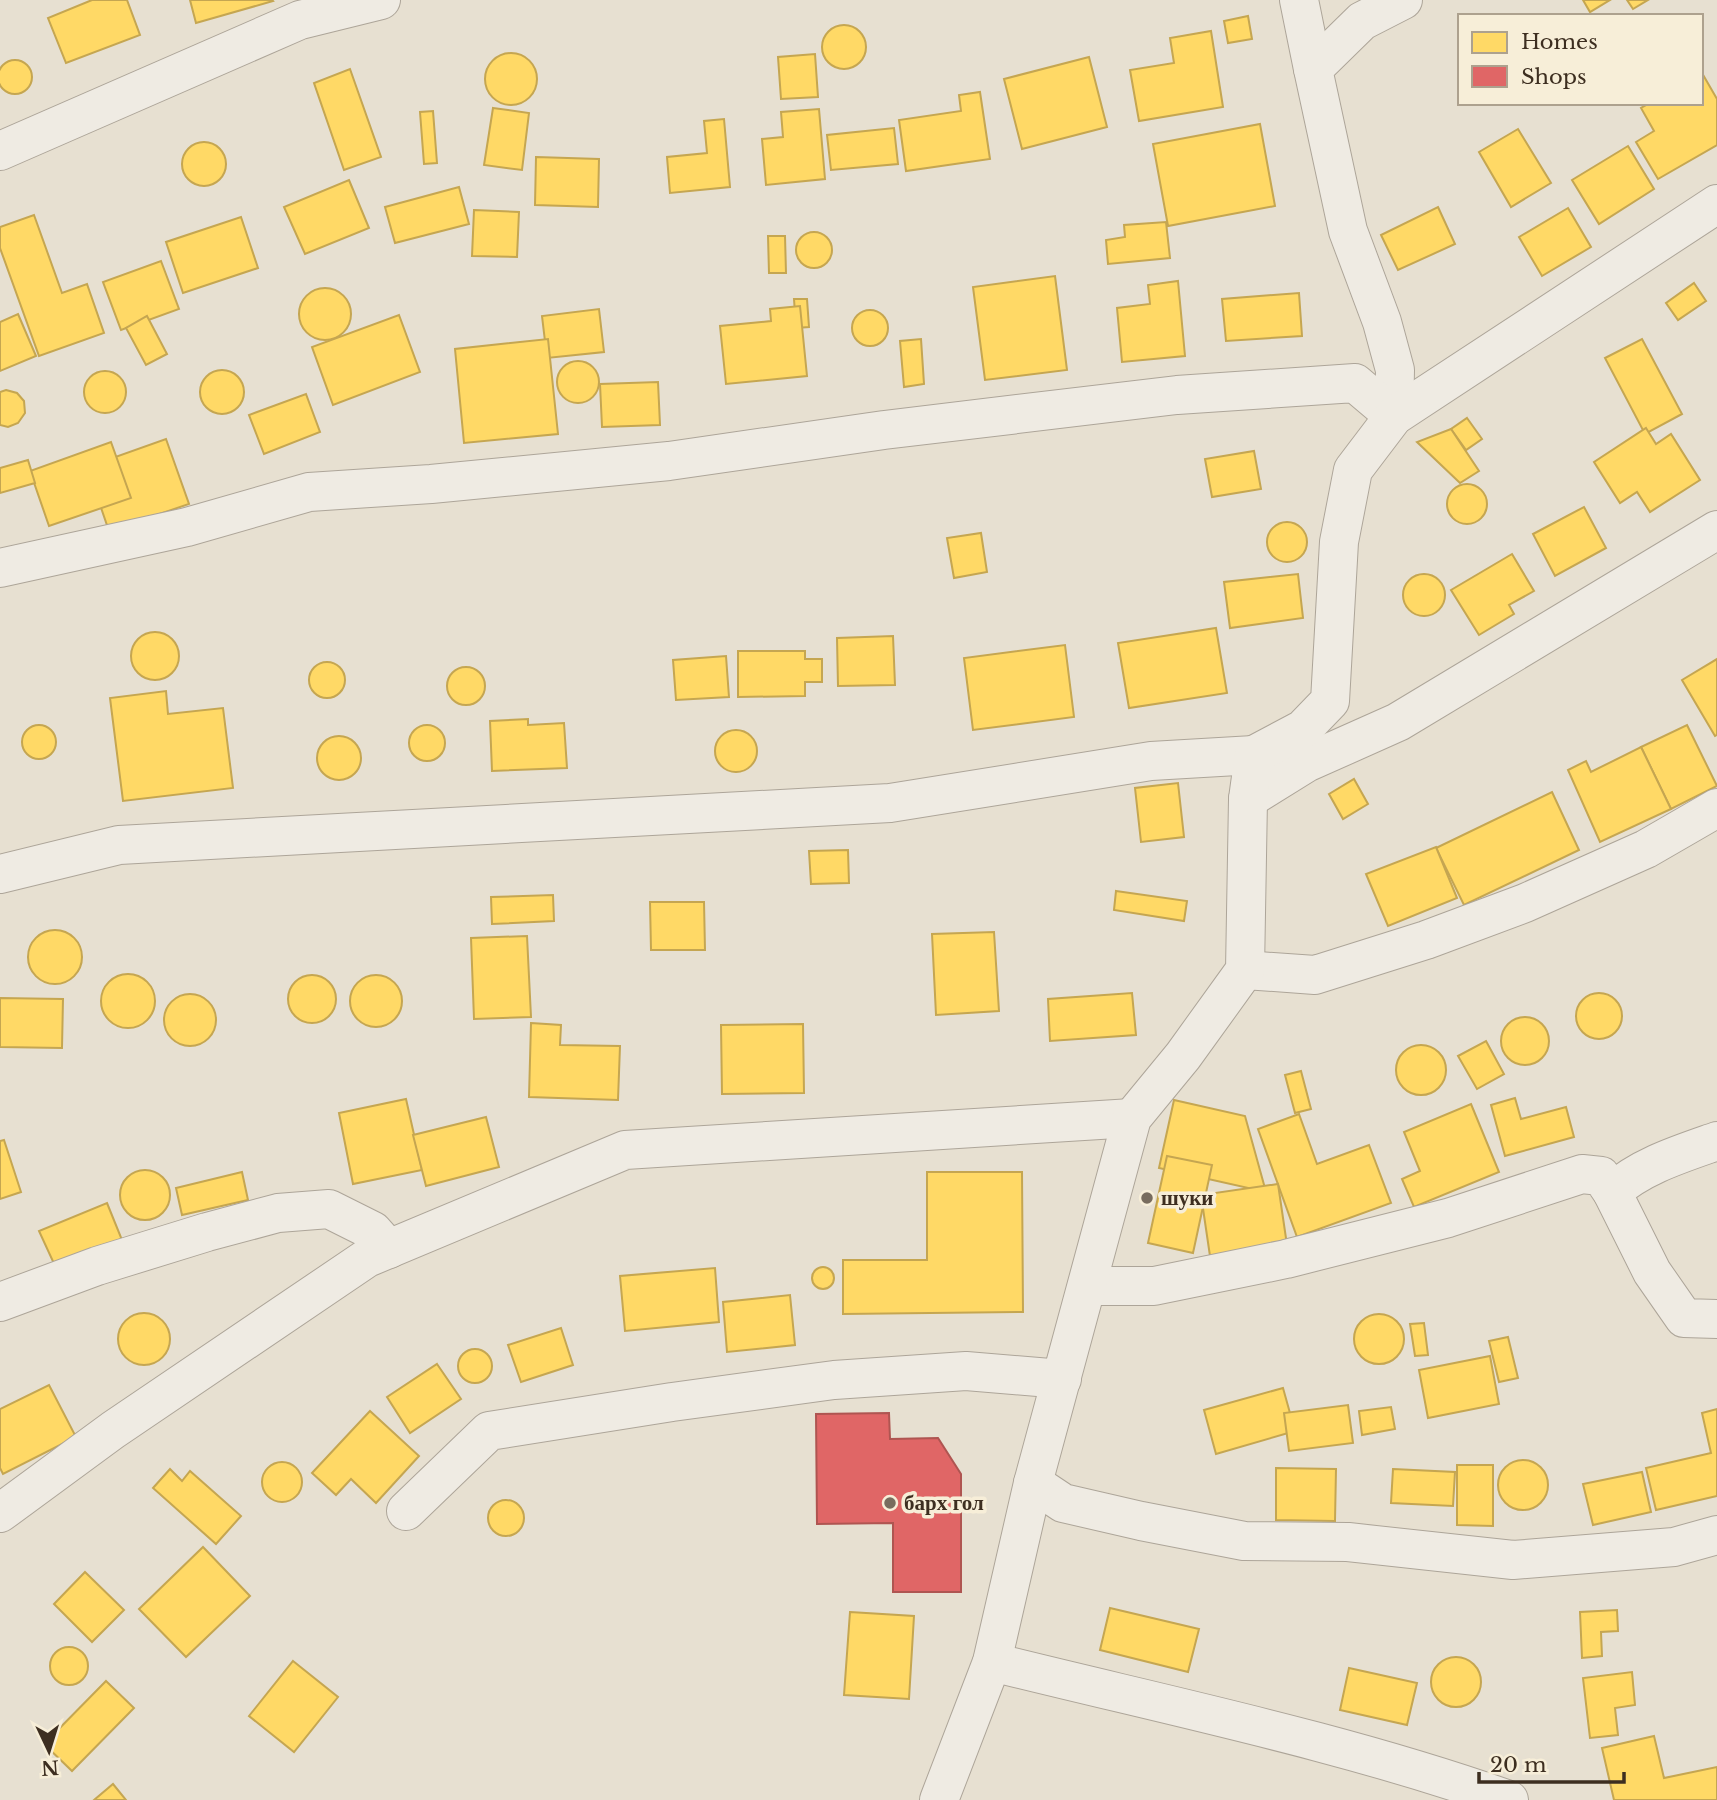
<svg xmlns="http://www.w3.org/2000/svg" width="1717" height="1800" font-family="'Libre Baskerville',serif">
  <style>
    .homes { fill: #ffd966; stroke: #c5a651; stroke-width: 2 }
    .shops { fill: #e06666; stroke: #af5551; stroke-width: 2 }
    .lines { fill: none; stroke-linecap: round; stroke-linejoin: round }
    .minor-casing { stroke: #ada599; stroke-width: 40 }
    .minor { stroke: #efebe3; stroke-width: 38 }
    .poi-dot { fill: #786c5e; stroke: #f7eed8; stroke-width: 2.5 }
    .labels { text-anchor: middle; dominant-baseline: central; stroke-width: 7; stroke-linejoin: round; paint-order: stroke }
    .poi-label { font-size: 21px; font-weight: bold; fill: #3d2e20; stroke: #f7eed8; text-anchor: start }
  </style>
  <rect width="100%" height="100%" fill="#e7e0d1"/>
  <!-- homes -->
  <g class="homes">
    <path d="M92 0H127L140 35 66 63 48 18Z"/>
    <path d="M190 0H272L273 1 196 23Z"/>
    <path d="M1583 0H1610L1590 12Z"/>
    <path d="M1627 0H1648L1633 9Z"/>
    <path d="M1248 16 1252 39 1228 43 1224 21Z"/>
    <circle cx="844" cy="47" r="22"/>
    <path d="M1211 31 1223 107 1139 121 1130 70 1174 63 1170 38Z"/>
    <circle cx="511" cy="79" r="26"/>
    <path d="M815 54 818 97 781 99 778 57Z"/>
    <path d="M1089 57 1107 127 1022 149 1004 79Z"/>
    <circle cx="15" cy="77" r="17"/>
    <path d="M350 69 381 157 344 170 314 83Z"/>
    <path d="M1702 73 1717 99V145L1658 179 1636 142 1654 131 1641 108 1650 103H1701Z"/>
    <path d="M980 92 990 159 906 171 899 120 961 111 959 95Z"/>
    <path d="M493 108 529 113 522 170 484 165Z"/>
    <path d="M819 109 825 179 766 185 762 139 783 137 781 112Z"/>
    <path d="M433 111 437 163 424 164 420 112Z"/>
    <path d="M724 119 730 187 670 193 667 157 707 153 704 121Z"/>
    <path d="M1260 124 1275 206 1168 226 1153 144Z"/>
    <path d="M894 128 898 164 831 170 827 135Z"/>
    <path d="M1518 129 1551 183 1511 207 1479 152Z"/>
    <circle cx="204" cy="164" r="22"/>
    <path d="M1628 146 1654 189 1599 224 1572 180Z"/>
    <path d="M536 157 599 159 598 207 535 205Z"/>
    <path d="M349 180 369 228 305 254 284 207Z"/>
    <path d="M459 187 469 224 395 243 385 207Z"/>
    <path d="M1438 207 1455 244 1398 270 1381 235Z"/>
    <path d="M1568 208 1591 247 1542 276 1519 237Z"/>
    <path d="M474 210 519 212 517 257 472 256Z"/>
    <path d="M34 215 62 293 87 284 104 333 39 356 0 248V227Z"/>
    <path d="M241 217 258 268 183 293 166 242Z"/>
    <path d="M1166 222 1170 258 1108 264 1106 240 1125 237 1124 225Z"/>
    <circle cx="814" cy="250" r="18"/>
    <path d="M768 236H785L786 273H769Z"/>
    <path d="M161 261 179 309 121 330 103 282Z"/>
    <path d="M1055 276 1067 370 985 380 973 287Z"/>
    <path d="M1178 281 1185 356 1122 362 1117 308 1150 304 1148 285Z"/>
    <path d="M1694 283 1706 301 1678 320 1666 303Z"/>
    <circle cx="325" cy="314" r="26"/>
    <path d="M1299 293 1302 336 1226 341 1222 299Z"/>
    <path d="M794 299H807L809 327 796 328Z"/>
    <path d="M800 306 807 376 726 384 720 326 771 321 770 309Z"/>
    <path d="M599 309 604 352 547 358 542 316Z"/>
    <circle cx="870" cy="328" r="18"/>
    <path d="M18 314 36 356 0 371V322Z"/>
    <path d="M399 315 420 372 333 405 312 347Z"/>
    <path d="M147 316 167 354 146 365 126 328Z"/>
    <path d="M548 339 558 434 464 443 455 349Z"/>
    <path d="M921 339 924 384 904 387 900 341Z"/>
    <path d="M1642 339 1682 414 1645 434 1605 358Z"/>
    <circle cx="578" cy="382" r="21"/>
    <circle cx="222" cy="392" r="22"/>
    <circle cx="105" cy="392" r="21"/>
    <path d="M658 382 660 425 602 427 600 384Z"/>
    <path d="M6 390 17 393 24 401 25 413 18 423 8 427 0 425V392Z"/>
    <path d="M306 394 320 432 264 454 249 415Z"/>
    <path d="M1467 418 1482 439 1466 450 1451 429Z"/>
    <path d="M1646 428 1656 444 1671 434 1700 480 1650 512 1637 492 1620 503 1594 462Z"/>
    <path d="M1451 429 1479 471 1460 483 1417 442Z"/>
    <path d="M166 439 189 504 109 531 87 467Z"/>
    <path d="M111 442 131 498 49 526 30 471Z"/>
    <path d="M1254 451 1261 489 1212 497 1205 459Z"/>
    <path d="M28 460 35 483 0 493V468Z"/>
    <circle cx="1467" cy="504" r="20"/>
    <path d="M1584 507 1606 548 1555 576 1533 534Z"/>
    <circle cx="1287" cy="542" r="20"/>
    <path d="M981 533 987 572 954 578 947 538Z"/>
    <path d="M1512 554 1534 591 1509 605 1514 614 1479 635 1451 590Z"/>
    <circle cx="1424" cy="595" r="21"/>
    <path d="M1298 574 1303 618 1230 628 1224 582Z"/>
    <path d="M1216 628 1227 693 1129 708 1118 643Z"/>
    <circle cx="155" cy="656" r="24"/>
    <path d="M893 636 895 685 838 686 837 638Z"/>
    <path d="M1065 645 1074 717 973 730 964 658Z"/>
    <path d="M738 651H805V659H822V682H805V696L738 697Z"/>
    <path d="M726 656 729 697 676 700 673 660Z"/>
    <path d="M1717 659V735L1715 736 1682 680Z"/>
    <circle cx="327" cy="680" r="18"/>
    <circle cx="466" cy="686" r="19"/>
    <path d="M166 691 168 714 223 708 233 788 123 801 110 698Z"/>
    <path d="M528 719V725L564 723 567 768 492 771 490 721Z"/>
    <path d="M1687 725 1717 786 1671 809 1641 747Z"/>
    <circle cx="39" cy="742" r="17"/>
    <circle cx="427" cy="743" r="18"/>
    <circle cx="736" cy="751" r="21"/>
    <circle cx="339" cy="758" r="22"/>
    <path d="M1641 747 1671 809 1600 842 1568 770 1586 761 1591 772Z"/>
    <path d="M1354 779 1368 804 1343 819 1329 794Z"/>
    <path d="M1178 783 1184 837 1141 842 1135 788Z"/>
    <path d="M1552 792 1579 850 1464 905 1436 848Z"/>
    <path d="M1436 847 1457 898 1388 926 1366 874Z"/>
    <path d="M848 850 849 883 811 884 809 851Z"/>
    <path d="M1116 891 1187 901 1184 921 1114 910Z"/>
    <path d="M553 895 554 921 492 924 491 897Z"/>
    <path d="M650 902H704L705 950H651Z"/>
    <circle cx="55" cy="957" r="27"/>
    <path d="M994 932 999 1011 936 1015 932 934Z"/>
    <path d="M527 936 531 1017 474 1019 471 938Z"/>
    <circle cx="128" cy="1001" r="27"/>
    <circle cx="312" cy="999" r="24"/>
    <circle cx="376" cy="1001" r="26"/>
    <path d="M1132 993 1136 1035 1050 1041 1048 999Z"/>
    <circle cx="1599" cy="1016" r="23"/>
    <circle cx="190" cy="1020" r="26"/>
    <path d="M0 998 63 999 62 1048 0 1047Z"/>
    <circle cx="1525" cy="1041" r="24"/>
    <path d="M531 1023 561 1025 560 1045 620 1046 618 1100 529 1097Z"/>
    <path d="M803 1024 804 1093 722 1094 721 1025Z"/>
    <path d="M1486 1041 1504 1074 1477 1089 1458 1056Z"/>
    <circle cx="1421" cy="1070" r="25"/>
    <path d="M1301 1071 1311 1109 1295 1113 1285 1075Z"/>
    <path d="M1515 1098 1521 1119 1566 1107 1574 1137 1505 1156 1491 1105Z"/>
    <path d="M406 1099 422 1170 353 1184 339 1113Z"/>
    <path d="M1174 1100 1245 1116 1266 1192 1159 1168Z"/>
    <path d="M1471 1104 1499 1172 1414 1207 1402 1179 1420 1171 1404 1132Z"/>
    <path d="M1299 1114 1317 1164 1369 1145 1391 1203 1297 1237 1258 1129Z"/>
    <path d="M486 1117 499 1167 426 1186 413 1135Z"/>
    <path d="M4 1140 21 1192 0 1199V1141Z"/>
    <path d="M1167 1156 1212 1165 1193 1253 1148 1243Z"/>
    <circle cx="145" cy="1195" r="25"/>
    <path d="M242 1172 248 1200 182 1215 176 1188Z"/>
    <path d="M927 1172H1022L1023 1312 843 1314V1260H927Z"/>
    <path d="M1278 1184 1287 1245 1210 1256 1201 1195Z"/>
    <path d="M107 1203 122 1240 56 1268 39 1231Z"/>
    <circle cx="823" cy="1278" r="11"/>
    <path d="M715 1268 719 1322 625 1331 620 1276Z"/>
    <path d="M790 1295 795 1345 727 1352 723 1302Z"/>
    <circle cx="144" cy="1339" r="26"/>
    <circle cx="1379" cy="1339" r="25"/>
    <path d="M1424 1323 1428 1355 1415 1356 1410 1324Z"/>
    <path d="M561 1328 573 1365 521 1382 508 1345Z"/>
    <path d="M1508 1337 1518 1378 1499 1382 1489 1341Z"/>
    <circle cx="475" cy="1366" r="17"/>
    <path d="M1490 1356 1499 1404 1428 1418 1419 1370Z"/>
    <path d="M437 1364 461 1399 410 1433 387 1397Z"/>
    <path d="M49 1385 76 1437 3 1474 0 1468V1409Z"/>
    <path d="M1283 1388 1295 1431 1216 1454 1204 1410Z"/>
    <path d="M1348 1405 1353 1443 1289 1451 1284 1413Z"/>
    <path d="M1391 1407 1395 1429 1362 1435 1359 1411Z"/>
    <path d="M1717 1409V1496L1656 1510 1646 1468 1711 1453 1702 1413Z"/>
    <path d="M370 1411 419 1456 376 1503 351 1479 336 1495 312 1473Z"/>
    <circle cx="1523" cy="1485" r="25"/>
    <circle cx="282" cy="1482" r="20"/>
    <path d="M1457 1465H1493V1526L1457 1525Z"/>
    <path d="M1276 1468 1336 1469 1335 1521 1276 1520Z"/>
    <path d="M170 1469 182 1481 190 1471 241 1516 216 1544 153 1488Z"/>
    <path d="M1393 1469 1455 1472 1453 1506 1391 1503Z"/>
    <path d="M1642 1472 1651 1512 1593 1525 1583 1484Z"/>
    <circle cx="506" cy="1518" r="18"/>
    <path d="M203 1547 250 1596 186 1657 139 1609Z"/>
    <path d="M85 1572 124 1610 92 1642 54 1604Z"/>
    <path d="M1110 1608 1199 1629 1188 1672 1100 1650Z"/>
    <path d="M1617 1610 1618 1631 1601 1632 1602 1656 1582 1658 1580 1612Z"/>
    <path d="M850 1612 914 1616 909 1699 844 1695Z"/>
    <circle cx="69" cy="1666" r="19"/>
    <circle cx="1456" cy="1682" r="25"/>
    <path d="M293 1661 338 1697 294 1752 249 1716Z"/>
    <path d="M1349 1668 1417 1683 1407 1725 1340 1710Z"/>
    <path d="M1632 1672 1635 1705 1615 1708 1618 1735 1590 1738 1583 1678Z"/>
    <path d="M106 1681 134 1708 72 1771 44 1744Z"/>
    <path d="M1654 1736 1664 1778 1717 1767V1800H1614L1602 1748Z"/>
    <path d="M113 1784 126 1800H94Z"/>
  </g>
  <!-- shops -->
  <path class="shops" d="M889 1413 890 1439 938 1438 961 1474V1592H893V1523L817 1524 816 1414Z"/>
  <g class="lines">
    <defs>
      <g id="minor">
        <path d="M1299 0 1313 69"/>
        <path d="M0 151 300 20 381 0"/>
        <path d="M1394 416 1395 370 1382 322 1348 231 1313 69 1362 21 1403 0"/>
        <path d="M0 568 187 527 309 492 431 484 669 461 884 430 1177 395 1355 383 1394 416"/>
        <path d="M1248 799 1306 763 1398 722 1717 530"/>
        <path d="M0 874 119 845 890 803 1151 761 1254 755"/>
        <path d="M1245 970 1315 975 1426 940 1525 903 1646 849 1717 808"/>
        <path d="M1612 1192C1641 1166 1680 1154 1717 1141"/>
        <path d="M1087 1286H1154L1286 1259 1448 1218 1582 1174 1601 1176 1612 1192 1652 1272 1684 1318 1717 1319"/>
        <path d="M0 1302 97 1266 207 1232 278 1213 329 1209 373 1231 389 1249"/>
        <path d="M1033 1483 1063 1503 1141 1521 1244 1541 1348 1542 1513 1560 1674 1547 1717 1535"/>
        <path d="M406 1511 489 1431 672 1402 834 1380 966 1371 1062 1379"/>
        <path d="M0 1513 113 1430 367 1258 625 1150 1132 1118"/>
        <path d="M992 1662C1164 1705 1342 1741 1509 1800"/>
        <path d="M939 1800 992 1662 1033 1483 1132 1118 1183 1056 1245 970 1248 799 1254 755 1303 729 1330 701 1339 542 1353 470 1394 416 1717 204"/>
      </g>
    </defs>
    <!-- minor casing -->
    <use href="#minor" class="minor-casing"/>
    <!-- minor -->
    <use href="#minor" class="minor"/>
  </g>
  <!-- markers -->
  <g class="poi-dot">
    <circle cx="1147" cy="1198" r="7"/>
    <circle cx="890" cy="1503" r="7"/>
  </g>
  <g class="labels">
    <!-- poi labels -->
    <g class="poi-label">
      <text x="1161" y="1198">шуки</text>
      <text x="904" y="1503">барх гол</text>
    </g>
  </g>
  <!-- legend -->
  <rect x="1458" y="14" width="245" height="91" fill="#f7eed8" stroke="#ada18e" stroke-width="2"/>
  <rect x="1472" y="32" width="35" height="21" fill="#ffd966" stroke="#ada18e" stroke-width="2"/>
  <text x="1521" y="49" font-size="21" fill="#3d2e20">Homes</text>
  <rect x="1472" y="66" width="35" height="21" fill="#e06666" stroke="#ada18e" stroke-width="2"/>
  <text x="1521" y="84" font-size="21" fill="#3d2e20">Shops</text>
  <!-- north arrow -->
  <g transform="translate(49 1751) rotate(176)" stroke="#f7eed8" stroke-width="5" paint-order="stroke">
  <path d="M0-5L12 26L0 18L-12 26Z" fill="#3d2e20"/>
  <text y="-10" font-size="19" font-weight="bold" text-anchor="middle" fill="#3d2e20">N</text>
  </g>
  <!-- scale -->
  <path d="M1479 1772v10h145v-10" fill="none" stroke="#3d2e20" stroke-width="3.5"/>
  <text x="1490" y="1772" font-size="21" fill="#3d2e20" stroke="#f7eed8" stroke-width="5" paint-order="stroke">20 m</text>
</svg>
